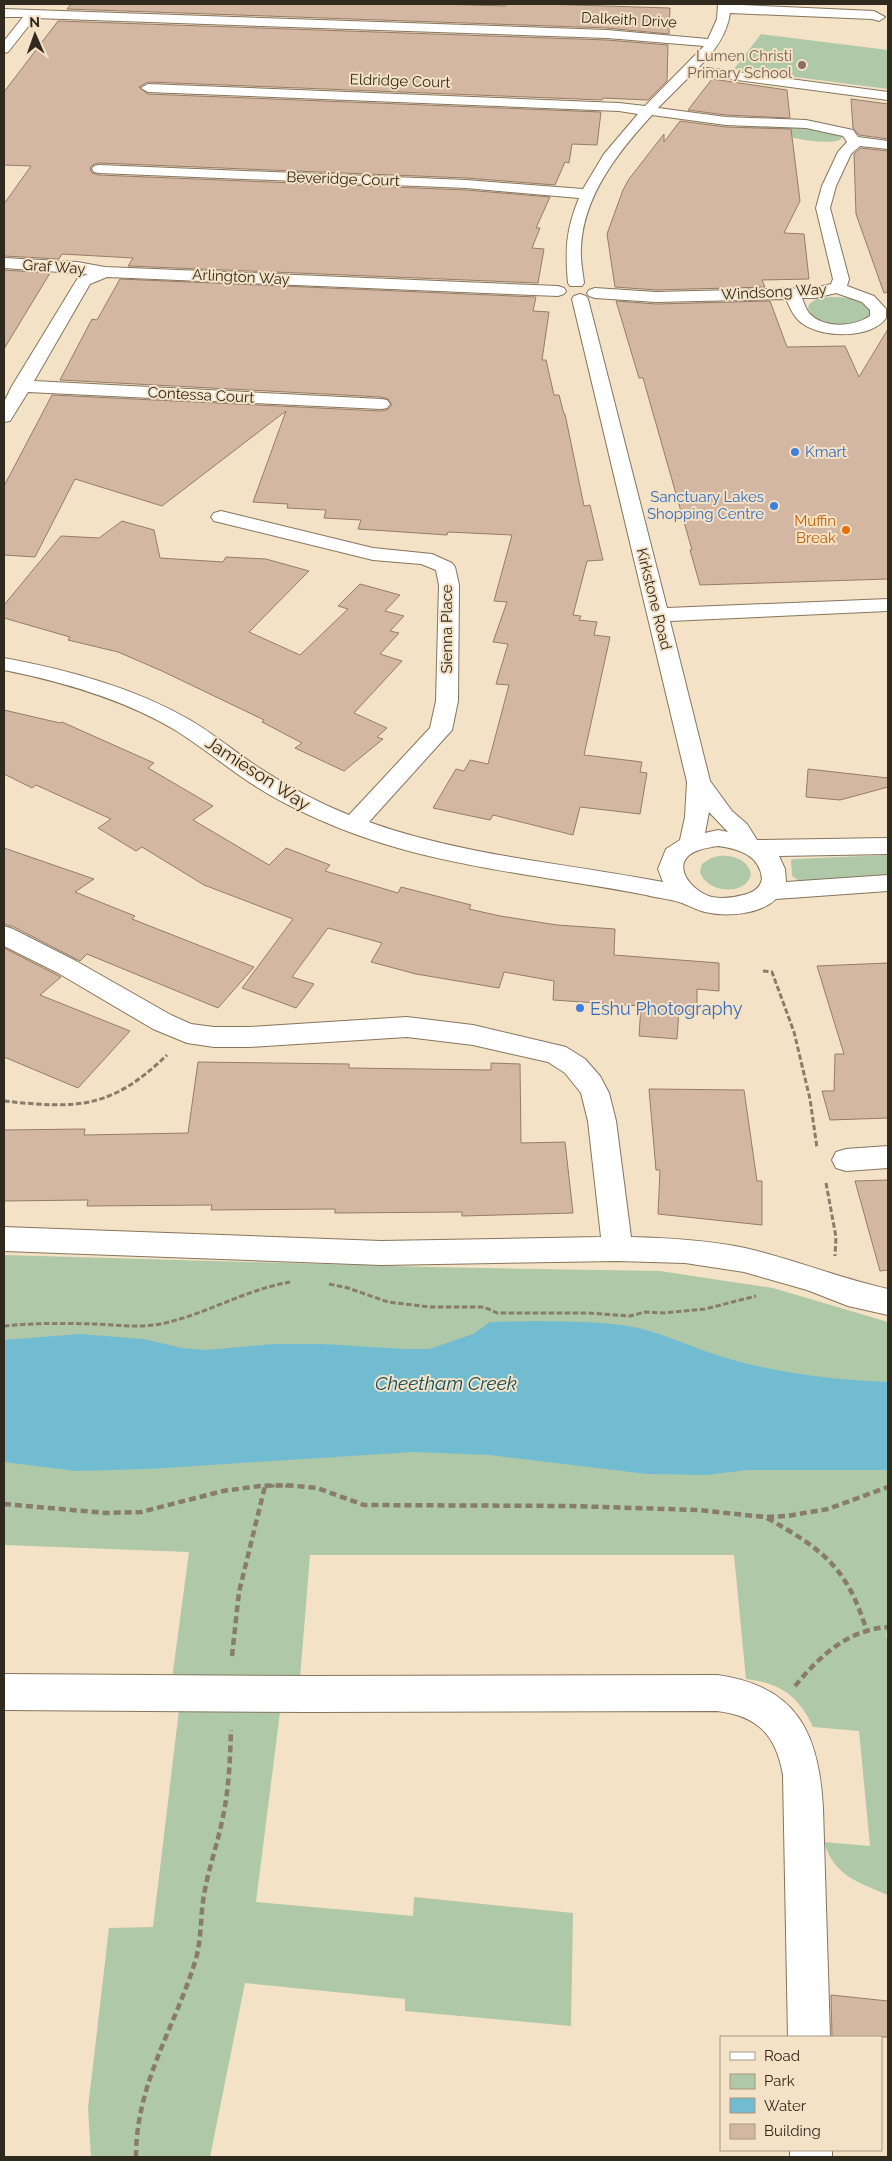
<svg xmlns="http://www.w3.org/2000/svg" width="892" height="2161" font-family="Raleway,sans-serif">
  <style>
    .green { fill: #afc8a7 }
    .water { fill: #72bcd1 }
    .building { fill: #d3b7a3; stroke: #957c69 }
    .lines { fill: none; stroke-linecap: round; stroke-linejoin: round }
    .minor-casing { stroke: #86755c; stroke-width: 2 }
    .path-far1 { stroke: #887c6a; stroke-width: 3; stroke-dasharray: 5.5 2.5; stroke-linecap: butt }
    .path { stroke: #887c6a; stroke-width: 4.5; stroke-dasharray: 7 4; stroke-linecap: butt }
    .minor { fill: #fff; fill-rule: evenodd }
    .education-dot { fill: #8d6e63; stroke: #f4e2c6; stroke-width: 2 }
    .shop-dot { fill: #3f7fe0; stroke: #f4e2c6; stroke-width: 2 }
    .food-dot { fill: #e8710a; stroke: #f4e2c6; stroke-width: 2 }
    .labels { text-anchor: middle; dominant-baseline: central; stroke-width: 4; stroke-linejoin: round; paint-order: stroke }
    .far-street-label { font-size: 15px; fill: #30291e; stroke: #f4e2c6 }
    .far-education-label { font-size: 15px; fill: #785e54; stroke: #f4e2c6; text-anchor: end }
    .far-shop-label { font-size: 15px; fill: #366cbe; stroke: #f4e2c6; text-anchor: start }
    .far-food-label { font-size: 15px; fill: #c56008; stroke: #f4e2c6; text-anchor: end }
    .street-label { font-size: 18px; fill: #30291e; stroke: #f4e2c6 }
    .shop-label { font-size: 18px; fill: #366cbe; stroke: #f4e2c6; text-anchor: start }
    .water-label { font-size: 19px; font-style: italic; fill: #0f505f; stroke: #f4e2c6 }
  </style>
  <rect width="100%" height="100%" fill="#f4e2c6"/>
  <!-- green -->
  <g class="green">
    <path d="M761 34 888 50V89L734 69Z"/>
    <path d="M748 125C769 125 827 125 842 137L840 140C816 147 772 132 748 125Z"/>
    <path d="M831 297C846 297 863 298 871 313L869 319C849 325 820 333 808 309L809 304 818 298Z"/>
    <path d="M888 855V876L799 881 792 876 791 860 794 859Z"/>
    <path d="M719 856C733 855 747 859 751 874 746 897 706 893 700 872L702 864 711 858Z"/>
    <path d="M4 1255 428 1267 660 1271 773 1288 888 1322V1633H886L888 1646V1895C858 1882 834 1876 824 1842L870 1846 859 1731 813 1727C799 1696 780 1683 746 1679L734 1555H310L300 1678 280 1712 256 1902 413 1916 414 1897 573 1913 571 2026 405 2011V1999L245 1983 210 2157H91L88 2108 109 1928 153 1927 179 1710 172 1679 189 1552 4 1545Z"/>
  </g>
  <!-- water -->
  <path class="water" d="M538 1321C569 1322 602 1321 633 1327 661 1332 695 1349 723 1357 776 1373 833 1380 888 1382V1470H747L707 1475 647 1474 490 1455 413 1452 149 1469 76 1471 4 1462V1340L80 1334 143 1339 182 1348 207 1350 274 1344H323L404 1349H429L473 1334 490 1322Z"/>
  <!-- building -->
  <g class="building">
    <path d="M71 4H438L506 6V4H542L670 8 669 34 607 28 67 9Z"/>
    <path d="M58 21 607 40 668 45 667 81 648 100 603 98 602 100 148 82 139 87 148 94 601 112 597 145 572 144 569 163 565 162 555 185 466 178 99 163 94 164 90 168 92 173 99 175 466 190 550 197 536 228H540L532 248 544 249 538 283 128 266 133 258 62 254 59 259 4 256V204L31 166 4 165V92Z"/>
    <path d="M712 79 787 90 790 118 726 115 688 110Z"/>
    <path d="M851 99 888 104V139L859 135 853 128Z"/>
    <path d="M680 121 726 127 791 129 800 201 784 233 804 234 809 279 762 280 765 287 656 290 615 287 607 234 623 190 629 179 664 134V142Z"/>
    <path d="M861 148 888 151V292L884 293 856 214 854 154Z"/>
    <path d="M4 270 50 273 4 349Z"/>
    <path d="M120 279 536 297 533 311 549 312 542 360H546L554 395H559L564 414H565L584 506 590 505 603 560 587 561 573 615 581 616 579 620 597 622 594 635 610 637 584 755 642 762 640 772 647 773 640 814 580 807 573 835 493 815 490 820 433 808 456 769 464 771 470 760 488 764 509 685 496 684 508 644 493 642 507 602 494 601 512 535 448 532 447 535 358 529 361 520 324 518 326 510 287 508 288 504 253 502 286 411 162 506 75 479 35 557 4 555V486L52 395 381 411 387 410 392 405 388 399 381 397 60 380 92 319 97 320Z"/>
    <path d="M616 301 656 304 770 301 787 347 845 346 859 377 888 329V579L700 585 690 550H692L643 378H639Z"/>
    <path d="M122 521 154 530 160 558 223 562 226 557 266 559 309 571 249 632 300 655 348 609 338 606 360 584 400 595 385 611 404 616 390 631 399 633 380 654 402 661 354 713 387 728 377 737 383 739 344 771 295 748 302 743 262 722 264 720 162 671 118 652 68 640 70 637 4 618V605L61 536 99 538Z"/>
    <path d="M4 710 60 723 62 722 154 763 148 768 213 806 193 820 269 865 286 848 330 865 325 871 398 893 401 887 471 905 469 909 500 916 557 925 615 929 614 955 719 963V991L697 989V1012L679 1010 677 1039 639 1036 641 1006 553 1000 554 981 504 972 499 988 416 974 371 962 382 943 328 928 292 977 314 984 296 1008 242 988 293 919 204 885 142 847 136 851 98 828 111 819 36 785 32 788 4 774Z"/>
    <path d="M808 769 888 778V787L840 800 806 797Z"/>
    <path d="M4 848 94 879 75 892 135 916 132 919 254 967 218 1008 87 954 80 961 14 927 4 924Z"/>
    <path d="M4 948 61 977 40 995 130 1031 78 1088 4 1057Z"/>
    <path d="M888 963V1118L830 1120 822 1091H834L835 1054H844L817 966Z"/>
    <path d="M198 1062 349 1064V1068L491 1070V1063L520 1064 521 1143 565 1142 573 1213 462 1216V1212L335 1213V1209L211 1210 212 1205 87 1206 88 1200 4 1201V1130L85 1129 84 1135 188 1133Z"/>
    <path d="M649 1089 744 1090 757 1181H762V1225L658 1214 660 1170H656Z"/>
    <path d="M888 1180V1270L880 1271 855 1181Z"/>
    <path d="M831 1995 888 2001V2037H832Z"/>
  </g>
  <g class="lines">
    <defs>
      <g id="minor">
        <path d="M718 4 874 11 885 17 879 21 872 19 730 13C727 35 714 52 699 67L888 92V100L692 74 658 108 726 117 806 120 853 130 858 137 888 141V149L860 146 851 154 836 186 830 208 849 279 847 286 874 296 886 309V318C872 339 822 338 803 324 794 318 790 308 786 299L656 302 595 298 589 296 587 293 589 290 595 288 656 292 815 288 831 284 833 279 816 208 822 186 838 152 847 142 843 136 806 128 726 125 652 115C618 152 583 196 581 248 580 260 583 272 584 283L582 286H570L568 283C565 249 566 230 579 198L466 188 99 173 94 172 92 169 94 166 99 165 466 180 583 189 604 154 638 114 619 111 148 92 141 88 148 84 619 103 645 106 704 46 607 38 35 18 8 52 4 53V41L23 17H4V9L607 30 708 39 717 19ZM836 293 862 302 870 310V316C854 327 823 329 809 313 806 309 804 303 802 298H815Z"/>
        <path d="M4 258 77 262 105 267 558 286 564 288 566 291 564 294 558 296 107 277 90 284 34 381 381 399 387 400 390 404 387 408 381 409 28 392 10 421 4 422V402L12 386 76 281 78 278 88 274 4 268Z"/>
        <path d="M580 294 586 296 588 299 667 608 888 599V611L670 621 710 781 732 811 747 824 757 840 888 838V854L779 856 785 869 786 882 888 875V891L776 899C759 915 727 917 705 912 697 910 690 906 682 903 671 899 657 898 646 895 538 874 429 867 327 823 298 811 269 796 243 778 220 762 199 745 175 730 123 699 63 682 4 670V658C68 670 133 687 190 720 214 734 235 752 258 767 287 786 317 802 349 815L430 728 436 701 439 585 436 570 421 564 373 560 214 521 211 517 214 513 221 511 373 548 432 554 452 563 455 567 459 585 458 701 452 730 369 822C464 856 564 863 663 882L658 869 666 849 680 840 685 817 687 782 572 299 574 296ZM709 812 728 832 718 830 705 833ZM718 846C739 849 760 855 762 879 760 889 752 893 743 895 732 898 723 899 712 897 690 891 667 861 699 850 705 848 712 847 718 846Z"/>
        <path d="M4 926 13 929 76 961 171 1015 191 1024 214 1027H249L407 1017 473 1025 566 1047 585 1059 600 1076 609 1093 616 1121 631 1237C669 1238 707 1240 745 1248 793 1259 839 1278 888 1289V1315L848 1306 807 1290 744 1272 685 1263 617 1261 381 1265 4 1251V1227L381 1241 601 1237 588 1121 581 1093 565 1073 548 1062 473 1045 407 1037 249 1047H214L187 1043 153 1029 58 973 4 946Z"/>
        <path d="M888 1146V1168L846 1171 836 1168 832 1160 836 1152 846 1149Z"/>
        <path d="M4 1674 310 1676 717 1675C797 1686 819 1733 823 1808L830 2037H788L783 1775C776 1735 758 1716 717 1711L310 1712 4 1710Z"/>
        <rect x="790" y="2150" width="42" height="7"/>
      </g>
    </defs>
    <!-- minor casing -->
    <use href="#minor" class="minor-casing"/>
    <!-- path-far1 -->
    <g class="path-far1">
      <path d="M763 971 772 972 794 1032 810 1099 817 1148"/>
      <path d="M4 1101C78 1109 111 1109 167 1055"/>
      <path d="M826 1183 836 1237 835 1256"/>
      <path d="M329 1284 348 1288 388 1302 430 1307H484L497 1313H588L630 1316 645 1312 664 1313 705 1309 756 1296"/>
      <path d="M4 1326C34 1323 65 1323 95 1324 117 1325 139 1328 160 1324 205 1315 244 1290 290 1282"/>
      <path d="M269 1486H291"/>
    </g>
    <!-- path -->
    <g class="path">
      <path d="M4 1504 106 1513 141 1512 223 1491 260 1486 286 1485 317 1488 364 1505 571 1506 698 1510 765 1517 787 1516 828 1509 888 1487"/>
      <path d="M767 1518C822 1549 847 1567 866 1629"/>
      <path d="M232 1656 239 1592 265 1486"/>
      <path d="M795 1686C820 1656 847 1630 888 1627"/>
      <path d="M136 2157C136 2084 174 2029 195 1962 202 1940 200 1917 204 1895 208 1870 217 1846 222 1821 229 1791 230 1760 231 1730"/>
    </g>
    <!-- minor -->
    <use href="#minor" class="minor"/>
  </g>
  <!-- markers -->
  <circle class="education-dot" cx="802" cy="65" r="5"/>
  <g class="shop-dot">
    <circle cx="795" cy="452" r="5"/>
    <circle cx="774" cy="506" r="5"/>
    <circle cx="580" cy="1008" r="5"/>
  </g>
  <circle class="food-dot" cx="846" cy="530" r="5"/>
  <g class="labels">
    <!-- far-street labels -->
    <g class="far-street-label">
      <text transform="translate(629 20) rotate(3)">Dalkeith Drive</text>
      <text transform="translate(400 81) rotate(2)">Eldridge Court</text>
      <text transform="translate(343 179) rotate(2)">Beveridge Court</text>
      <text transform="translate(54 267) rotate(4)">Graf Way</text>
      <text transform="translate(241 277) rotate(3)">Arlington Way</text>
      <text transform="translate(774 292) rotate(-3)">Windsong Way</text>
      <text transform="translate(201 395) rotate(3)">Contessa Court</text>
      <text transform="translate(654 599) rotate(76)">Kirkstone Road</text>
      <text transform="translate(447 629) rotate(-90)">Sienna Place</text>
    </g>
    <!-- far-education labels -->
    <g class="far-education-label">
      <text x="792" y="56">Lumen Christi<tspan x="792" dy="17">Primary School</tspan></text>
    </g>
    <!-- far-shop labels -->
    <g class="far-shop-label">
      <text x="805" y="452">Kmart</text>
      <text x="764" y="497" text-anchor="end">Sanctuary Lakes<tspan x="764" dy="17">Shopping Centre</tspan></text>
    </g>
    <!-- far-food labels -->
    <g class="far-food-label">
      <text x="836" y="521">Muffin<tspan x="836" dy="17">Break</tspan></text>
    </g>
    <!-- street labels -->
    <g class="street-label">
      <text transform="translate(258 773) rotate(33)">Jamieson Way</text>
    </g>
    <!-- shop labels -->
    <g class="shop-label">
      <text x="590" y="1008">Eshu Photography</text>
    </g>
    <!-- water labels -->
    <g class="water-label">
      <text x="446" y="1383">Cheetham Creek</text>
    </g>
  </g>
  <!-- border -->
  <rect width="892" height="2161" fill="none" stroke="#30291e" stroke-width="10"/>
  <!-- legend -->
  <rect x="720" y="2036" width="162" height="115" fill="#f4e2c6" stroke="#a69883"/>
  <rect x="730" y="2052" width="25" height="8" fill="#ffffff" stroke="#a69883"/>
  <text x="764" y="2061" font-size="15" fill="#30291e">Road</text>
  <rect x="730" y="2074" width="25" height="15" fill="#afc8a7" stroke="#a69883"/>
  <text x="764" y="2086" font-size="15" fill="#30291e">Park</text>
  <rect x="730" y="2098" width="25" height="15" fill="#72bcd1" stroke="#a69883"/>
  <text x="764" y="2111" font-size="15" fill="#30291e">Water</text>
  <rect x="730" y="2124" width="25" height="15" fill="#d3b7a3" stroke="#a69883"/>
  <text x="764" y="2136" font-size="15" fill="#30291e">Building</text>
  <!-- north arrow -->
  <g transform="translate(35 35) rotate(358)" stroke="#f4e2c6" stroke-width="4" paint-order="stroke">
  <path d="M0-4L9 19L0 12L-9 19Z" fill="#30291e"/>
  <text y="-8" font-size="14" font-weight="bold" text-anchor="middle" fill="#30291e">N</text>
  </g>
</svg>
